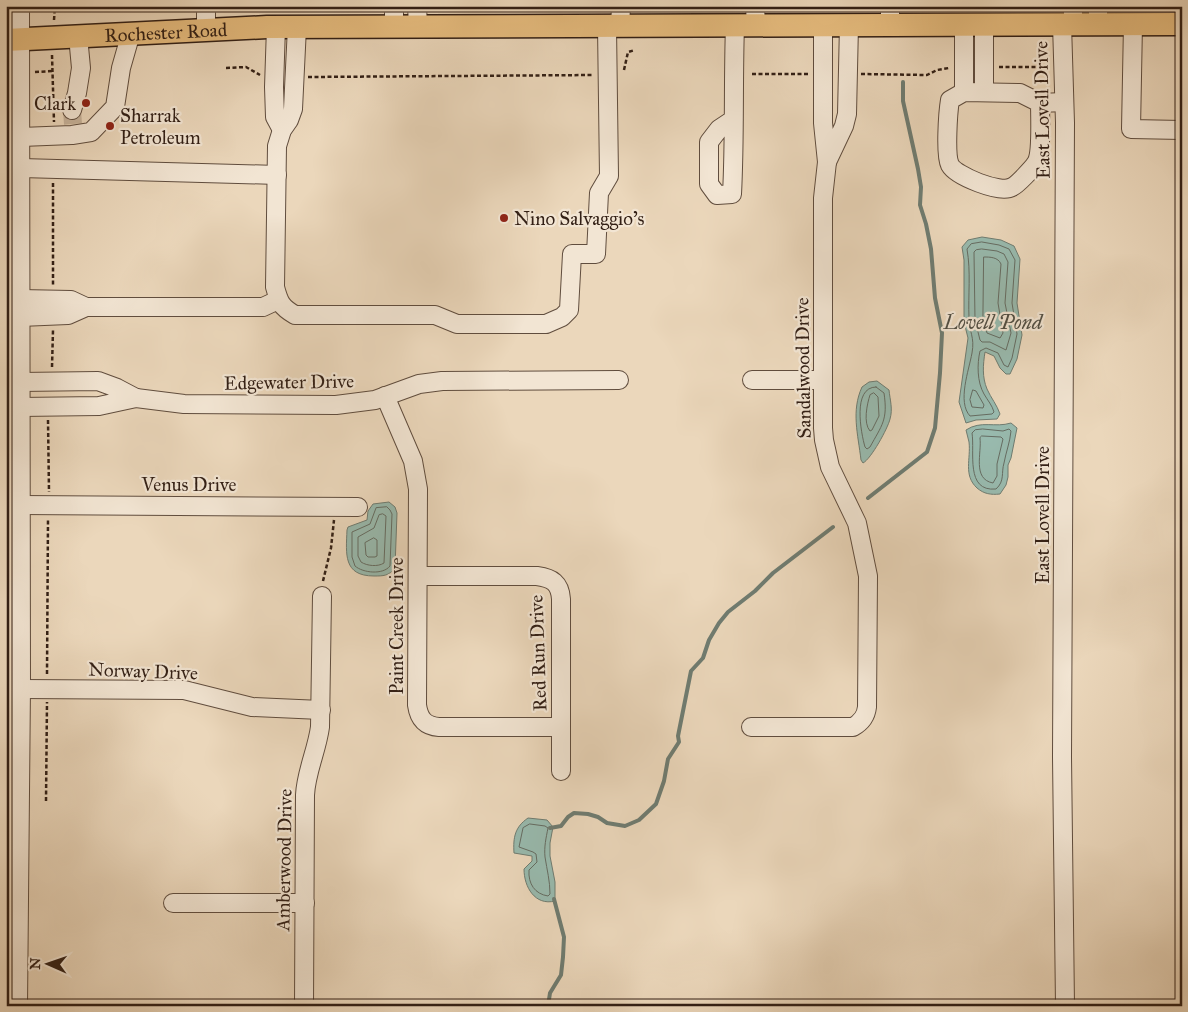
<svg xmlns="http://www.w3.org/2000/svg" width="1188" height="1012" font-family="'IM FELL Great Primer',serif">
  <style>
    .water { fill: #98baae; stroke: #6f7c71 }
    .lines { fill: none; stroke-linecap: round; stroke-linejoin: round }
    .shore { stroke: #656c62; stroke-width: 1 }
    .stream { stroke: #6f7c71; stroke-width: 4 }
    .minor-tunnel { stroke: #c6b29a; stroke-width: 18; stroke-dasharray: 18 9; stroke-linecap: butt }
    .minor-casing { stroke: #604d3e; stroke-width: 20 }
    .major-casing { stroke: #321f15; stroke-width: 25 }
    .path { stroke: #321f15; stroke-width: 2.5; stroke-dasharray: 4 2.5; stroke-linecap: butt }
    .minor { stroke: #f2e5d3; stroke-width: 18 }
    .major { stroke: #e6bc7e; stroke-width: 22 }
    .poi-dot { fill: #8f2418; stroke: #f2e5d3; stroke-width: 2 }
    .labels { text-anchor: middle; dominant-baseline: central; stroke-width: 4.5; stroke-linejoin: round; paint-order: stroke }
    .street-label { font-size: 19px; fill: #321f15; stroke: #f2e5d3 }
    .poi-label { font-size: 19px; fill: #321f15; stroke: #f2e5d3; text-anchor: start }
    .water-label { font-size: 20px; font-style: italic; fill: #514e43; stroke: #f2e5d3 }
  </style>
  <rect width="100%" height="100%" fill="#ebd7bb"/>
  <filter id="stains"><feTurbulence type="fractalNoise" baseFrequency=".004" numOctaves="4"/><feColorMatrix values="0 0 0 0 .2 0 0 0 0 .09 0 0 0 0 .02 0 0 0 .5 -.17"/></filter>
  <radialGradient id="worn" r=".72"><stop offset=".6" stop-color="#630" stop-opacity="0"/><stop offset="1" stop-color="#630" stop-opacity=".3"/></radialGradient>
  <!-- water -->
  <g class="water">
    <path d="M982 237 1001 240 1014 246 1020 259 1017 303 1022 335 1017 359 1010 374H1006L1000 368 994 356 985 352C983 365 982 377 987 389 991 398 997 405 1000 414L997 419 976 420 966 423 959 402 968 338 964 322V260L962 247 968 240Z"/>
    <path d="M877 381 889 390C890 400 893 409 890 419 888 428 871 459 863 463L861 460C858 434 851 411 862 387L869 382Z"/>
    <path d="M1011 423 1017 428 1011 458 1008 465V477L1006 485 1000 494C991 495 984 494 977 488 963 475 971 459 969 442 968 438 967 434 966 430 981 420 995 428 1011 423Z"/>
    <path d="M389 502 395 507 397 513 395 568C389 576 383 576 374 576 343 576 346 554 347 530L348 527 367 520 368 511 373 504Z"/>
    <path d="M528 818 547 820 553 827 550 843V856L555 882V901C535 906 524 887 524 869L532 861V856L514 853C513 837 515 827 528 818Z"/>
  </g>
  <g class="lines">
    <!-- shore -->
    <g class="shore">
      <path d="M982 242 999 245 1009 249 1015 260 1012 303 1017 334 1012 358 1008 367 1004 365 998 353 986 348 980 351C977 364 977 382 984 394 988 401 992 405 994 412L992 414 970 416C957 402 969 370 972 353 975 337 969 332 969 318 968 295 971 272 967 249L971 244Z"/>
      <path d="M982 249 997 251 1004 254 1008 262 1005 303 1011 333 1006 350 990 342H982L980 340 975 320 974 252 976 250Z"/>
      <path d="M984 257C990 257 998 257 1001 264L998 303 1003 333 1000 338 987 333 983 319Z"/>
      <path d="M876 387 884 393C888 420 882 425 870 447L867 449 865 447C861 433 852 387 876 387Z"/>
      <path d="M973 390 976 391 984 405 983 408 972 407 970 400Z"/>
      <path d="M874 393 878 397 879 416 872 430 870 431C863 423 867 404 870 395Z"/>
      <path d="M983 429 1003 431 1009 429 1011 431C1010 442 1006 452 1004 463 1001 473 1005 481 996 489 965 492 975 452 972 433L975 430Z"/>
      <path d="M982 436 1001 437 1003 439 997 464V476L993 483C972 479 982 453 980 438Z"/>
      <path d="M387 507 390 510 392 514 390 566C383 575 363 573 355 566L352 557V532L370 524 376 508Z"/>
      <path d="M383 514 386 516 384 563C378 567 367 566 361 562L358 556V537L374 528 379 515Z"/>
      <path d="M374 538 377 540V556L375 557H368L366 555 365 543Z"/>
      <path d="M530 824 545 826 548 828C546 838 544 847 545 857 547 870 550 881 550 894L548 896C535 894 528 884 529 870L537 862 536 854 533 852 519 847 523 828Z"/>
    </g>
    <!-- stream -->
    <g class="stream">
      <path d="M868 498 927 452 935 428 940 373 942 333 935 298 931 249 926 224 920 205 921 187 918 169 903 101V82"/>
      <path d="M550 828 561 826 568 817 574 813 588 814 598 817 607 823 625 826 639 820 656 804 664 781 668 759 679 742 678 736 691 671 703 658 709 640 719 623 728 612 755 591 773 573 833 527"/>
      <path d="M548 1006 550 993 561 975 563 957 564 937 554 899"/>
    </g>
    <!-- minor-tunnel -->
    <path class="minor-tunnel" d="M72 110 73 124"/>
    <defs>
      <g id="minor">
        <path d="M206 6V30"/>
        <path d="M394 6V26"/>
        <path d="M417 6 418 26"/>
        <path d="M755 6 756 26"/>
        <path d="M1073 6V24"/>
        <path d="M1062 24 1065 123 1062 757 1065 1006"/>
        <path d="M1098 24V6"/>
        <path d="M1133 24 1131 129 1182 130"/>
        <path d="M823 25V123L827 162 844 126 847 114 849 25"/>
        <path d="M890 25V6"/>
        <path d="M984 25V92"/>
        <path d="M276 27 274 87 275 117 282 130"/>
        <path d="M297 27 293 109 289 120 282 130 277 146 275 287C279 302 281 307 295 315H435L457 324H546L562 317 569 310 572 254H596L599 193 609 176 607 27"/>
        <path d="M620 27 621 6"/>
        <path d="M964 92V25"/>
        <path d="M1040 103 1020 93 964 92 950 100C948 112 945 155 950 165 956 176 1000 194 1012 187 1017 185 1033 168 1036 163 1042 154 1040 115 1040 103L1064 102"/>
        <path d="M72 110 77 93 81 68 78 36"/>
        <path d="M734 119 719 129 709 142V184L717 195 732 194C735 138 733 82 735 26"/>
        <path d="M21 137 72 135 91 132 115 107 121 68 131 33"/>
        <path d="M21 168 277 175"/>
        <path d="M20 299 71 300 86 307"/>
        <path d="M20 317 68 315 86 307H263L278 300"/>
        <path d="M752 380H822"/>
        <path d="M385 396 413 461 418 489 417 705C419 719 425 726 439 727H561"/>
        <path d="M136 398 184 404 336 405 375 400 419 384 442 381 619 380"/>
        <path d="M20 407 99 406 136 398 117 388 98 381 20 382"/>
        <path d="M20 505 358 507"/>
        <path d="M418 576H537C552 578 560 583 561 599V771"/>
        <path d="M21 689 184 690 252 707 321 710"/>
        <path d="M751 727H853C862 722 866 716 867 707L868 576 857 523 830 467 824 440 823 428V198L827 162"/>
        <path d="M173 903H305"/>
        <path d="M18 1006 21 685 20 6"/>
        <path d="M304 1006 305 795C306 772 317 750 320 727L322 596"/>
      </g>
      <g id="major">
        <path id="s1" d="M6 40 267 27 1182 24"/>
      </g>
    </defs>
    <!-- minor casing -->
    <use href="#minor" class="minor-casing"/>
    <!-- major casing -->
    <use href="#major" class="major-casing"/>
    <!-- path -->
    <g class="path">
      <path d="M54 20 55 6"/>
      <path d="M52 55 54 122"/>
      <path d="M999 67H1049"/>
      <path d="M226 68 246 67 260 75"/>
      <path d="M624 70 628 52 635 50"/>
      <path d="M35 72 53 71"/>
      <path d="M752 74H808"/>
      <path d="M861 74 927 75 937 70 949 68"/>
      <path d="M308 77 593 75"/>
      <path d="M53 183V285"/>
      <path d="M52 367 53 330"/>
      <path d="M48 420 49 492"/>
      <path d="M323 581 331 548 334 520"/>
      <path d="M47 674 48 520"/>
      <path d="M46 801 47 702"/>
    </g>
    <!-- minor -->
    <use href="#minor" class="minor"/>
    <!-- major -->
    <use href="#major" class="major"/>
  </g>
  <!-- markers -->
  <g class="poi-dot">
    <circle cx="86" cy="103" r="5"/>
    <circle cx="110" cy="126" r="5"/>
    <circle cx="504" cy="218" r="5"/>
  </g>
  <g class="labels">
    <!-- street labels -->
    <g class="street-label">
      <text stroke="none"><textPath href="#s1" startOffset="160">Rochester Road</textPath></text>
      <text transform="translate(1042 110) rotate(-91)">East Lovell Drive</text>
      <text transform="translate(803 368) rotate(-91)">Sandalwood Drive</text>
      <text transform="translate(289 382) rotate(-1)">Edgewater Drive</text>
      <text x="189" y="484">Venus Drive</text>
      <text transform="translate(1042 515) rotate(-90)">East Lovell Drive</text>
      <text transform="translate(396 626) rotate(-90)">Paint Creek Drive</text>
      <text transform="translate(538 653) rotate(-92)">Red Run Drive</text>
      <text transform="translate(143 671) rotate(2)">Norway Drive</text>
      <text transform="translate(284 860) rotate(-89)">Amberwood Drive</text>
    </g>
    <!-- poi labels -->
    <g class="poi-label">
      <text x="76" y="103" text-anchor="end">Clark</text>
      <text x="120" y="115">Sharrak<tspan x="120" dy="22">Petroleum</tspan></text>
      <text x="514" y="218">Nino Salvaggio's</text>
    </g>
    <!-- water labels -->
    <g class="water-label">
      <text x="993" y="322">Lovell Pond</text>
    </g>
  </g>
  <!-- margin -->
  <rect width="1188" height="1012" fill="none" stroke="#ebd7bb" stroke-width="25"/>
  <rect x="8" y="8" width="1173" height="997" fill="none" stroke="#321f15" stroke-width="2.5"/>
  <rect x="12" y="12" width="1163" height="987" fill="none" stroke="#321f15"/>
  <!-- north arrow -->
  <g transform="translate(48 964) rotate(272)" stroke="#f2e5d3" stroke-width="4" paint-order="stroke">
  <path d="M0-4L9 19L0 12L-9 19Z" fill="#321f15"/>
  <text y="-8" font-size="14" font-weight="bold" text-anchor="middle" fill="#321f15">N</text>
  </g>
  <rect width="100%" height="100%" filter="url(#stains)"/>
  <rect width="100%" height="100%" fill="url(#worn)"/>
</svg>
